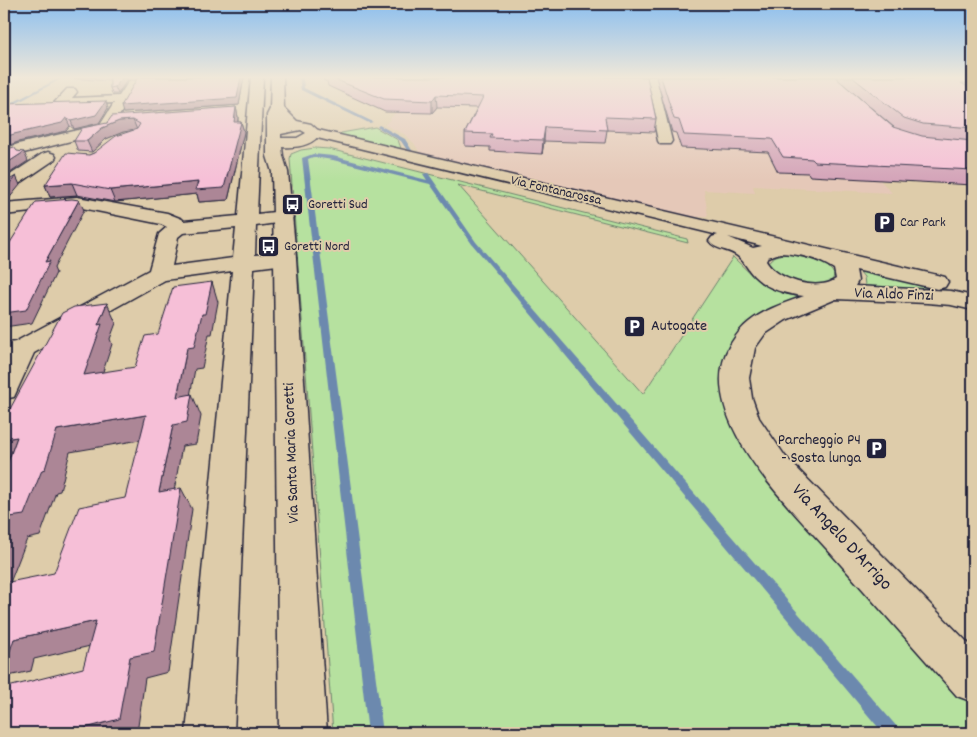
<svg xmlns="http://www.w3.org/2000/svg" width="977" height="737" font-family="Dekko,sans-serif">
  <style>
    .built { fill: #e5c8b8 }
    .green { fill: #b6e19f; stroke: #6c826d }
    .lines { fill: none; stroke-linecap: round; stroke-linejoin: round }
    .stream { fill: #6c89ae; fill-rule: evenodd }
    .minor-casing { stroke: #22223b; stroke-width: 3 }
    .major-casing { stroke: #22223b; stroke-width: 3 }
    .minor { fill: #deccaa; fill-rule: evenodd }
    .major { fill: #deccaa; fill-rule: evenodd }
    .wall { fill: #d4a4b9; stroke: #22223b }
    .shaded-wall { fill: #ac8696; stroke: #22223b }
    .building { fill: #f6bfd7; stroke: #22223b }
    .labels { text-anchor: middle; dominant-baseline: central; stroke-width: 4; stroke-linejoin: round; paint-order: stroke }
    .far-street-label { font-size: 14px; fill: #22223b; stroke: #deccaa }
    .far-poi-label { font-size: 14px; fill: #22223b; stroke: #deccaa; text-anchor: start }
    .street-label { font-size: 16px; fill: #22223b; stroke: #deccaa }
    .poi-label { font-size: 16px; fill: #22223b; stroke: #deccaa; text-anchor: start }
    .near-street-label { font-size: 19px; fill: #22223b; stroke: #deccaa }
  </style>
  <rect width="100%" height="100%" fill="#deccaa"/>
  <filter id="ink" filterUnits="userSpaceOnUse"><feTurbulence type="fractalNoise" baseFrequency=".02" numOctaves="2"/><feDisplacementMap in="SourceGraphic" scale="10" xChannelSelector="R" yChannelSelector="G"/><feConvolveMatrix kernelMatrix="1 2 1 2 8 2 1 2 1" color-interpolation-filters="sRGB"/></filter>
  <g filter="url(#ink)">
    <!-- built -->
    <path class="built" d="M426 77H973V185L880 180 892 193 753 186 755 193 704 190 708 216 692 218 420 153 414 143 404 134 385 125Z"/>
    <!-- green -->
    <g class="green">
      <path d="M375 127 398 140 402 151 338 136 341 133Z"/>
      <path d="M315 148 329 149 687 239 688 243 458 185 643 394 733 257 760 283 783 293 803 298 791 301 724 377 886 606 973 706V733H333L290 159 291 154 301 150Z"/>
      <path d="M789 254C805 256 824 258 834 274L833 279C822 289 790 284 778 277 774 274 771 268 768 264 771 255 780 255 789 254Z"/>
      <path d="M856 267 947 290 956 292 884 287H862L865 285 864 277Z"/>
    </g>
    <g class="lines">
      <!-- stream -->
      <g class="stream">
        <path d="M61 77H65L4 110V107Z"/>
        <path d="M299 77H303L304 88 373 122 369 123 301 90Z"/>
        <path d="M379 125 405 139 413 152V153H409L401 141 377 127Z"/>
        <path d="M313 154 333 156 427 180 423 174 428 173 476 242 898 728 900 733H883L472 244 430 184 333 160 313 157 308 159 383 733H368L302 158Z"/>
      </g>
      <defs>
        <g id="minor">
          <path d="M251 77H263L257 214 283 211 290 213 293 217 290 221 256 226 255 255 285 252 293 253 296 258 293 263 254 268 234 733H186L232 271 165 280 34 353 14 397 4 399V344L15 342 149 270 159 234 167 227 161 224 77 207 4 215V203L77 197 167 213 182 219 184 221 238 216ZM236 228 233 258 172 266 178 237 183 233Z"/>
          <path d="M645 77H656L672 141 670 144H660L658 141Z"/>
          <path d="M133 79 139 83 110 131 4 158V149L18 144 100 125 114 103 55 106 54 103 67 89H75L77 92 72 98 119 96 129 81Z"/>
          <path d="M314 129 937 275 945 277 948 282 945 287 937 289 856 270 858 281 855 286 951 291 973 296V310L951 305 927 303 836 299 786 320 765 334 755 348 749 378 752 398 759 418 785 456 973 648V702L957 696C916 650 875 603 834 557 792 509 690 415 730 345 735 337 741 328 749 322 765 309 785 303 804 296 786 294 767 289 754 276 747 269 744 260 736 255 728 249 715 250 709 241L712 237 718 235 309 136 307 133 309 130ZM728 237 762 246 753 248ZM780 253C800 254 817 258 834 269L836 279C817 292 777 280 766 261L768 257Z"/>
          <path d="M48 152 54 154 56 157 54 160 10 190 4 191V179L42 154Z"/>
        </g>
        <path id="major" d="M271 77H283L284 108 297 121 311 124 321 133C312 146 297 148 282 147L283 156 288 172 296 258 327 733H279L274 258 272 172 267 156V115L270 109ZM301 130 306 133 297 138H281V134Z"/>
      </defs>
      <!-- minor casing -->
      <use href="#minor" class="minor-casing"/>
      <!-- major casing -->
      <use href="#major" class="major-casing"/>
      <!-- minor -->
      <use href="#minor" class="minor"/>
      <!-- major -->
      <use href="#major" class="major"/>
    </g>
    <!-- wall -->
    <g class="wall">
      <path d="M52 77H244L239 105 123 113 137 80H127L118 94H112L110 88V81Z"/>
      <path d="M323 77H647L656 119 654 132 607 130 605 143 544 141 542 154 490 151V147L465 146V133L477 108 437 107 432 113 385 112 328 86 327 81H324Z"/>
      <path d="M656 77H835L893 127 895 128 835 77H973V185L810 176 808 173 778 172 768 152 681 148 676 133 672 132Z"/>
      <path d="M4 105 108 108 99 123 74 129 70 126 66 131 18 142 4 147Z"/>
      <path d="M236 107 238 117V122H241L244 132 228 200 199 202 197 194 115 202 77 195 50 197 45 185 89 155 94 153 136 130 123 132 106 139 92 152 78 151 74 141 107 123Z"/>
    </g>
    <!-- shaded-wall -->
    <g class="shaded-wall">
      <path d="M123 77H126L127 80 118 94 115 87Z"/>
      <path d="M241 77H244L239 105 123 113 121 106Z"/>
      <path d="M436 95 437 107 432 113V101Z"/>
      <path d="M106 101 108 108 99 123 74 129 71 121Z"/>
      <path d="M236 107 238 117 237 132 234 122Z"/>
      <path d="M66 118 70 126 66 131 18 142 4 147V137Z"/>
      <path d="M133 120 137 130 123 132 106 139 92 152 87 141 102 128 119 121Z"/>
      <path d="M241 122 244 132 228 200 199 202 197 194 115 202 110 190 198 182Z"/>
      <path d="M545 127 544 141 542 154 543 140Z"/>
      <path d="M24 152 28 161 4 177V165Z"/>
      <path d="M16 176 20 185 7 201 4 202V190Z"/>
      <path d="M72 183 77 195 50 197 45 185Z"/>
      <path d="M79 200 84 210 54 268 56 273 32 323 4 327V313L45 262Z"/>
      <path d="M212 282 218 302 212 334H209L202 368 195 369 186 418 177 397 187 348 202 314Z"/>
      <path d="M107 303 116 323 110 339 112 344 95 396 84 375 98 325Z"/>
      <path d="M192 394 201 416 196 444 182 446 170 514 159 492 173 425Z"/>
      <path d="M146 415 157 437 70 452 60 491 56 492 40 536 27 539 4 598V531L10 517 57 430Z"/>
      <path d="M17 437 8 462 4 457V439Z"/>
      <path d="M181 488 192 509 168 672 145 678 137 733H67L130 657Z"/>
      <path d="M96 621 112 641 34 659 31 671 4 677V652L14 639Z"/>
    </g>
    <!-- building -->
    <g class="building">
      <path d="M110 77H123L115 87 110 88Z"/>
      <path d="M138 77H241L237 98 121 106Z"/>
      <path d="M329 77H647L656 119 605 117 607 130 545 127 543 140 490 138 492 134 465 133 483 97 436 95 432 101 384 99Z"/>
      <path d="M661 77H835L893 127 922 136 973 141V170L815 162 812 159 783 157 772 139 684 135 679 120 674 119Z"/>
      <path d="M852 77H973V83H961L973 90V128L923 124 904 118Z"/>
      <path d="M106 101 96 115 71 121 66 118 62 123 14 134 4 137V105L5 104Z"/>
      <path d="M236 107 234 122H241L224 188 195 190 198 182 110 190 72 183 45 185 66 153 89 155 94 153 116 136 137 129 140 124 133 120 119 121 102 128 87 141H74L82 128 107 123 112 116Z"/>
      <path d="M14 147 17 151 24 152 4 165V150Z"/>
      <path d="M16 176 4 190V183L6 182Z"/>
      <path d="M72 199 79 200 45 262 50 261 26 310 4 313V252L36 202Z"/>
      <path d="M212 282 205 314H202L194 347 187 348 177 397 192 394 187 422 173 425 159 492 181 488 154 652 130 657 119 719 67 733H4V688L83 668 96 621 14 639 10 651 4 652V583L54 573 79 507 125 498 146 415 57 430 45 469 42 470 24 515 10 517 4 531V473L17 437 4 439V420L62 313 74 307 107 303 98 325 102 324 84 375 135 367 145 336 158 334 173 287Z"/>
    </g>
  </g>
  <!-- sky -->
  <linearGradient id="sky" x2="0" y2="1"><stop stop-color="#8abeef"/><stop offset="0.43" stop-color="#f0e8d9"/><stop offset="1" stop-color="#f0e8d9" stop-opacity="0"/></linearGradient>
  <rect width="977" height="180" fill="url(#sky)"/>
  <!-- icons -->
  <defs>
    <symbol id="bus-square" viewBox="-11 -11 22 22"><rect x="-9" y="-9" width="18" height="18" rx="4" fill="#22223b" stroke="#deccaa"/><path d="M-5-6H5V4H4V6H2V4H-2V6H-4V4H-5ZM-3.5-4V0h7V-4ZM-3.5 1.2v1.5H-2V1.2ZM2 1.2v1.5H3.5V1.2Z" fill="#fff"/></symbol>
    <symbol id="parking-square" viewBox="-11 -11 22 22"><rect x="-9" y="-9" width="18" height="18" rx="4" fill="#22223b" stroke="#deccaa"/><path d="M-3.5-5.5H1a3.5 3.5 0 0 1 0 7H-1V5.5H-3.5ZM-1-3.4V-.6H.8a1.4 1.4 0 0 0 0-2.8Z" fill="#fff"/></symbol>
  </defs>
  <g fill-rule="evenodd">
    <use href="#bus-square" x="280" y="192" width="25" height="25"/>
    <use href="#parking-square" x="872" y="210" width="25" height="25"/>
    <use href="#bus-square" x="256" y="234" width="25" height="25"/>
    <use href="#parking-square" x="622" y="314" width="25" height="25"/>
    <use href="#parking-square" x="864" y="436" width="25" height="25"/>
  </g>
  <g class="labels">
    <!-- far-street labels -->
    <g class="far-street-label">
      <text transform="translate(556 191) rotate(13)">Via Fontanarossa</text>
    </g>
    <!-- far-poi labels -->
    <g class="far-poi-label">
      <text x="308" y="205">Goretti Sud</text>
      <text x="900" y="223">Car Park</text>
      <text x="284" y="247">Goretti Nord</text>
    </g>
    <!-- street labels -->
    <g class="street-label">
      <text transform="translate(894 295) rotate(2)">Via Aldo Finzi</text>
      <text transform="translate(292 453) rotate(-92)">Via Santa Maria Goretti</text>
    </g>
    <!-- poi labels -->
    <g class="poi-label">
      <text x="651" y="326">Autogate</text>
      <text x="861" y="440" text-anchor="end">Parcheggio P4<tspan x="861" dy="18">- Sosta lunga</tspan></text>
    </g>
    <!-- near-street labels -->
    <g class="near-street-label">
      <text transform="translate(841 538) rotate(47)">Via Angelo D'Arrigo</text>
    </g>
  </g>
  <!-- margin -->
  <rect width="977" height="737" fill="none" stroke="#deccaa" stroke-width="20"/>
  <rect x="10" y="10" width="957" height="717" fill="none" stroke="#22223b" stroke-width="2" filter="url(#ink)"/>
</svg>
